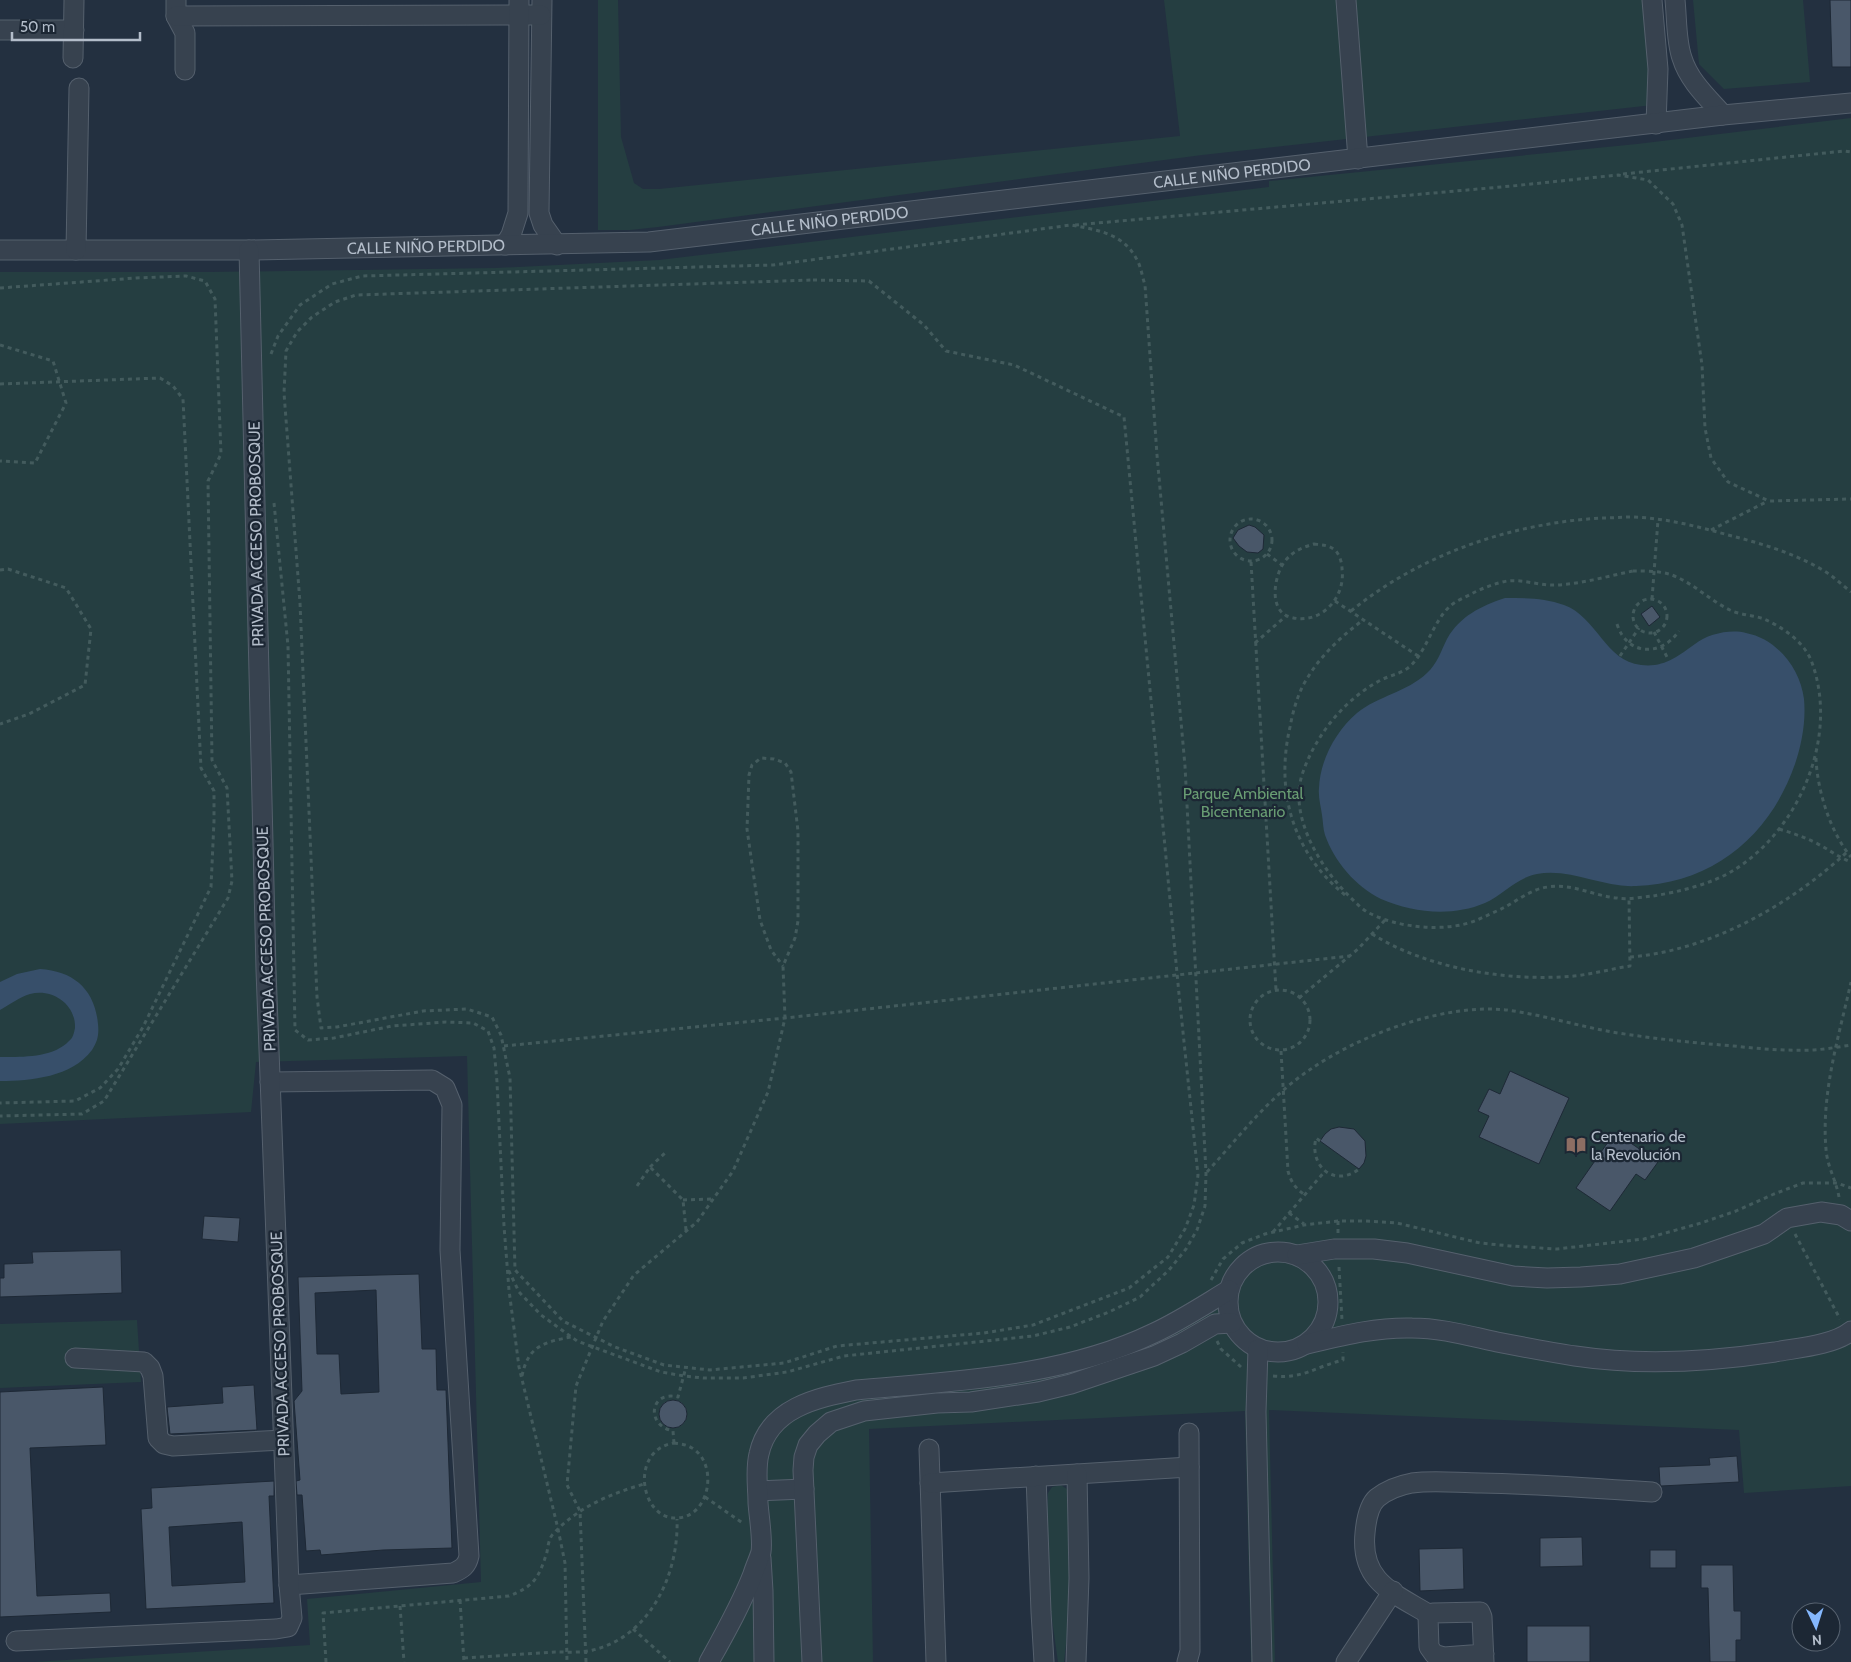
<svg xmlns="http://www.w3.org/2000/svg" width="1851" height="1662" font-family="Cabin,sans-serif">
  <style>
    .green { fill: #253e41 }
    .water { fill: #374f6a }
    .building { fill: #495769; stroke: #1e2936; fill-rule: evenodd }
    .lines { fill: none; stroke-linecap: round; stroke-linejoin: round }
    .minor-casing { stroke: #55606d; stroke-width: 21 }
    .path { stroke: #435b5d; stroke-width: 3; stroke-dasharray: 4 4; stroke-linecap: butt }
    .minor { stroke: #37424f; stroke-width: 19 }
    .labels { text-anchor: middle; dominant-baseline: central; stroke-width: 4.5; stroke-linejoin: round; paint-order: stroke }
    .street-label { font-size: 16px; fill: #b3bdca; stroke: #1c2734 }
    .park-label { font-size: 16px; fill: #699d73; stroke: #1c2734 }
    .poi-label { font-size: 16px; fill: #b3bdca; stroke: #1c2734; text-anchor: start }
  </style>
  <rect width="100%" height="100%" fill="#233040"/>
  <!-- green -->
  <g class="green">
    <path d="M598 0H618L621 137 634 183 643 189H659L1180 136 1164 0H1644L1653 105 1202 155 658 227 630 230H598Z"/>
    <path d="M1693 0H1803L1810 82 1724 89 1699 64Z"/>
    <path d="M1851 118V1486L1744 1493 1739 1430 1269 1410 1275 1662H1251L1245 1411 869 1429 873 1662H34L310 1645 307 1599 481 1582 467 1056 256 1062 251 1112 0 1124V272H211L496 268 659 260 1269 187V181L1637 144Z"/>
    <path d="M137 1320 141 1382 0 1388V1324Z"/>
    <path d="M1061 1485 1071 1492 1072 1591 1064 1662H1058L1051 1612 1047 1510 1048 1493 1052 1487Z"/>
  </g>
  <!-- water -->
  <g class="water">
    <path d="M1505 598C1525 598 1545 598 1564 605 1597 617 1605 661 1641 665 1664 668 1678 656 1695 644 1708 634 1730 629 1746 633 1777 639 1800 668 1804 699 1806 721 1802 743 1795 764 1770 836 1713 883 1636 886 1603 888 1571 868 1537 874 1516 878 1504 894 1485 903 1452 917 1413 913 1381 899 1356 887 1334 861 1325 835 1323 829 1323 821 1322 815 1321 807 1318 797 1319 788 1320 760 1336 731 1357 713 1378 696 1407 692 1427 673 1437 664 1441 651 1447 639 1460 616 1481 606 1505 598Z"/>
    <path d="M40 969C74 971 95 990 98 1024 99 1034 98 1041 92 1050 72 1077 31 1081 0 1081V1057C22 1057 53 1058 69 1041 73 1038 74 1033 75 1028 76 1004 52 988 30 994 20 997 9 1005 0 1010V982L17 974Z"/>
  </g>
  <!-- building -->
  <g class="building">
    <path d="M1830 0H1851V67H1832Z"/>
    <path d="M1249 525 1255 527 1264 535 1263 549 1258 553 1247 552 1239 546 1233 538 1238 530Z"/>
    <path d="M1652 606 1660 617 1649 626 1641 614Z"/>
    <path d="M1510 1071 1569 1098 1539 1164 1479 1137 1489 1116 1478 1111 1489 1089 1500 1094Z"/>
    <path d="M1339 1127 1354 1129 1365 1141 1366 1156 1364 1163 1359 1169 1320 1141 1325 1134 1331 1129Z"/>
    <path d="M1615 1132 1658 1162 1645 1180 1636 1174 1610 1211 1576 1188Z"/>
    <path d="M204 1216 240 1218 238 1242 202 1239Z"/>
    <path d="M121 1250 122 1293 0 1297V1278H4V1264L33 1263 32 1252Z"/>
    <path d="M419 1274 422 1349H436L437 1390H446L452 1548 383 1550 321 1555 320 1550 306 1551 302 1495H297L296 1481 300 1480 294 1401 302 1391 298 1277ZM376 1290 379 1392 341 1394 339 1354H317L315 1293Z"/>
    <path d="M254 1385 257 1430 170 1434 167 1407 223 1403 222 1387Z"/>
    <path d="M103 1387 106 1445 30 1448 37 1596 110 1593 111 1612 0 1617V1392Z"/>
    <circle cx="673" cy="1414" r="14"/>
    <path d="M1737 1456 1739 1482 1661 1486 1660 1484 1659 1467 1710 1465 1709 1458Z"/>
    <path d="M274 1481V1496H269L274 1603 146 1609 141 1509 152 1508 151 1488ZM242 1522 245 1582 172 1586 169 1527Z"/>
    <path d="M1582 1537 1583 1566 1540 1567V1538Z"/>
    <path d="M1463 1548 1464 1589 1420 1591 1419 1549Z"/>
    <rect x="1650" y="1550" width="26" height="18"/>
    <path d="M1701 1565H1733L1734 1611H1741V1640H1736V1662H1710L1708 1588H1701Z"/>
    <rect x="1527" y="1626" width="63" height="36"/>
  </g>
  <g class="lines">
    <defs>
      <g id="minor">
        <path d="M176 0V16L185 33V70"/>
        <path d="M542 0 539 213 543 225 557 245"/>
        <path d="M1346 0 1358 159"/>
        <path d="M1652 0 1658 69 1656 124"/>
        <path d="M1675 0C1677 19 1676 41 1682 58 1689 81 1708 98 1723 115"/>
        <path d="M176 16 541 15"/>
        <path d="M0 30H74"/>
        <path d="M73 58 74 0"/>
        <path d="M505 245 511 235 518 213 519 0"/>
        <path id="s1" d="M0 250H249L649 242 1723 115 1851 103"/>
        <path d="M76 250 79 88"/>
        <path d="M270 1082 432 1080 445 1088 452 1105 450 1250 469 1556C467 1566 462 1569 453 1573L289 1585"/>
        <circle cx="1278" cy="1302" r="50"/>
        <path d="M1297 1255 1334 1249H1374L1407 1253 1513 1276 1547 1278 1581 1277 1620 1274 1694 1258 1764 1234 1787 1218 1821 1212 1841 1215 1851 1221"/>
        <path d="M1307 1344C1341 1336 1376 1327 1412 1328 1441 1328 1469 1336 1497 1342 1523 1347 1549 1352 1575 1356 1642 1366 1709 1362 1775 1352 1797 1348 1834 1345 1851 1331"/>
        <path d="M1258 1349 1256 1412 1262 1662"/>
        <path d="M75 1358 144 1362 150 1368 153 1376 158 1438 164 1444 173 1446 283 1440"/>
        <path d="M929 1449 936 1662"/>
        <path d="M1036 1476 1041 1612 1044 1662"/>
        <path d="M930 1483 1189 1467"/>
        <path d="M758 1491 804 1489"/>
        <path d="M761 1558 763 1591 764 1662"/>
        <path d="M1430 1615C1394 1593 1360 1582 1365 1533 1366 1522 1369 1505 1377 1498 1387 1490 1401 1485 1412 1483 1435 1480 1458 1483 1481 1483 1538 1484 1595 1488 1652 1492"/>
        <path d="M16 1641 276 1629 288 1627 292 1618 289 1585 266 970 249 250"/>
        <path d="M1484 1654 1444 1657 1434 1654 1429 1647 1428 1617 1433 1613 1480 1612 1482 1617 1484 1662"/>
        <path d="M709 1662C725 1633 741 1605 753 1574 755 1567 759 1559 761 1552 763 1540 759 1517 758 1503 758 1487 755 1470 759 1454 769 1408 816 1398 856 1390 955 1381 1063 1377 1154 1333 1180 1321 1204 1305 1229 1290"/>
        <path d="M812 1662 803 1470 804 1457 808 1445 817 1434 831 1422 864 1411 937 1403 971 1402 1038 1392 1071 1384 1154 1356 1182 1343 1215 1324 1232 1323"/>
        <path d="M1076 1662 1079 1578 1077 1474"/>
        <path d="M1187 1662 1190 1651 1189 1433"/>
        <path d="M1346 1662 1393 1591"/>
      </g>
    </defs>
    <!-- minor casing -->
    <use href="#minor" class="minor-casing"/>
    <!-- path -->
    <g class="path">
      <path d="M1623 174 1844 151 1851 152"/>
      <path d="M1075 225 1512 186 1618 175 1648 180 1673 204 1682 225 1702 365 1705 428 1711 458 1728 482 1769 501 1851 499"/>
      <path d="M813 280 869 281 924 325 946 351 1014 365 1124 417 1179 994 1198 1175 1194 1205 1185 1229 1168 1257 1129 1288 1033 1325 984 1333 837 1346 784 1363 710 1370 664 1365 615 1347 563 1321 515 1270 510 1078 501 1035 492 1017 467 1009 423 1011 337 1027 321 1028 317 997 300 603 284 393 286 351 297 332 312 317 335 302 356 295Z"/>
      <path d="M0 288 136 278 186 276 205 281 215 299 221 454 208 481 212 760 227 788 232 881 228 898 104 1101 82 1114 0 1116"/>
      <path d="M0 345 53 361 66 403 35 463 0 461"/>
      <path d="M271 354 278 336 300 305 332 284 362 276 773 265 1071 225C1097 230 1122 233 1136 258 1141 266 1142 276 1145 285L1157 455 1185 766 1206 1173 1205 1206 1197 1230 1186 1249 1169 1270 1140 1297 1109 1312 1070 1327 1033 1336 844 1356 787 1372 743 1378H703L684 1376 661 1372 577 1341 541 1315 519 1292 507 1267"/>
      <path d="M0 384 160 378 173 386 183 399 201 768 214 791V821L211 887 143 1027 118 1069 100 1088 75 1101 0 1103"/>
      <path d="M274 503 288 646 295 1030 308 1040 334 1038 392 1026 446 1022 473 1023 488 1031 494 1048 497 1082 504 1226 509 1290 519 1367 558 1529 565 1563 567 1662"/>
      <circle cx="1251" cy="540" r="21"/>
      <path d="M1711 530 1768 501"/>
      <path d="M1314 544C1322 545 1330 545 1336 551 1340 556 1342 563 1342 569 1346 598 1320 626 1290 617 1268 611 1274 575 1285 561 1293 551 1303 547 1314 544Z"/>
      <path d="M1267 554 1282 565"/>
      <path d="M1251 562 1276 990"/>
      <path d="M0 570 8 569 66 588 91 629 85 685 29 714 0 724"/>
      <path d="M1633 571C1644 571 1658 571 1669 574 1691 581 1709 600 1730 610 1740 615 1753 615 1764 619 1782 627 1803 641 1811 660 1840 735 1800 829 1734 870 1712 884 1678 892 1653 896 1642 897 1628 900 1617 898 1594 896 1572 883 1548 887 1531 889 1517 901 1503 908 1495 912 1486 916 1477 920 1446 933 1397 928 1367 912 1361 908 1356 903 1351 898 1321 869 1287 815 1303 772 1316 735 1344 700 1379 681 1392 674 1405 674 1415 661 1428 645 1434 622 1449 607 1455 601 1466 597 1473 593 1483 588 1496 583 1507 581 1523 579 1540 586 1556 585 1582 584 1608 576 1633 571Z"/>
      <path d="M1652 599 1658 520"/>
      <circle cx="1650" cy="616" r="17"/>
      <path d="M1335 601 1418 656"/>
      <path d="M1351 611C1421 554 1512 523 1602 518 1612 518 1622 517 1632 517 1667 518 1699 527 1732 536 1763 544 1793 553 1821 569 1832 575 1841 584 1851 592"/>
      <path d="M1617 624C1627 656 1661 657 1679 631"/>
      <path d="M1654 632 1667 657"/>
      <path d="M1255 643 1286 616"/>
      <path d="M1620 656 1639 628"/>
      <path d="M1816 758C1817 789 1830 832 1851 857"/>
      <path d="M1779 829C1792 833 1804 837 1816 843 1828 849 1838 857 1851 862"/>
      <path d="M1345 895C1293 853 1275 792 1290 727 1293 711 1298 692 1308 677 1322 654 1342 636 1363 620"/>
      <path d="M1372 934C1428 969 1509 982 1574 976 1593 974 1611 969 1630 966L1629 898"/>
      <path d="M1630 957C1709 951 1790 905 1847 852"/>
      <circle cx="1280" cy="1020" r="30"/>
      <path d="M1299 998 1358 949 1385 920"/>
      <path d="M504 1046 785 1018 1350 956"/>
      <path d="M1281 1051 1288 1171C1291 1182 1295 1188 1305 1195"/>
      <path d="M1320 1141 1316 1138C1309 1166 1334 1188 1359 1169"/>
      <path d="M650 1167 666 1152"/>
      <path d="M1207 1172C1239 1137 1268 1098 1308 1071 1359 1035 1444 1003 1507 1010 1544 1015 1581 1027 1618 1033 1657 1039 1695 1043 1734 1046 1761 1049 1787 1051 1814 1050 1826 1049 1839 1047 1851 1045"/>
      <path d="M637 1186 650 1167 683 1200 686 1230"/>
      <path d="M1839 1197C1836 1180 1827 1166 1826 1149 1821 1093 1839 1036 1851 982"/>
      <path d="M683 1200 713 1199"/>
      <path d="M1289 1213 1304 1224"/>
      <path d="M1338 1221V1233"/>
      <path d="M1273 1232 1325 1171"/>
      <path d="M1795 1234 1840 1319"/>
      <path d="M1339 1267 1342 1320"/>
      <path d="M1211 1280 1223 1259 1242 1243 1265 1234 1304 1225 1338 1221H1364L1397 1223 1480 1243 1510 1246 1557 1249 1644 1239 1701 1223 1736 1211 1774 1194 1803 1183H1837L1851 1188"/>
      <path d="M1217 1341 1221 1349 1241 1367"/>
      <path d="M522 1376C528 1346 544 1342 571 1337"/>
      <path d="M1273 1376C1303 1379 1315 1367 1343 1360V1352"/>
      <path d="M674 1443C680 1444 686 1444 692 1448 719 1464 710 1518 676 1518 640 1519 629 1450 674 1443Z"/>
      <path d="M674 1443 673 1431C645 1425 650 1390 678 1397L686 1367"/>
      <path d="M705 1497 744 1524"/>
      <path d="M460 1600 464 1662"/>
      <path d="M400 1606 404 1662"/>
      <path d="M633 1629 670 1662"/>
      <path d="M464 1658C494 1656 525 1654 555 1652 567 1652 582 1653 593 1650 651 1636 679 1573 677 1519"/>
      <path d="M326 1662 323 1613 509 1596C535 1586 539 1577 547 1552 548 1546 549 1538 553 1534 578 1507 610 1494 644 1484"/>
      <path d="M586 1662 580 1511 567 1485 576 1386 603 1321 634 1275 697 1222 733 1171 768 1092 785 1018 783 966 795 938 798 921V831L791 772 785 763 774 759 761 758 752 765 749 775 747 829 760 920 771 950 783 966"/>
    </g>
    <!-- minor -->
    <use href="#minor" class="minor"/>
  </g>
  <!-- icons -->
  <defs>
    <symbol id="library-bare" viewBox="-9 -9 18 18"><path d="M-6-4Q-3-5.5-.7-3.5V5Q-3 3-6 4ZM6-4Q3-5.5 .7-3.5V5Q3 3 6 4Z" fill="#8d6e63" stroke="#1c2734" stroke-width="2.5" paint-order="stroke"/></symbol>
  </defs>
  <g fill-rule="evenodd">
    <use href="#library-bare" x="1562" y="1131" width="28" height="28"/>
  </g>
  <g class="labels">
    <!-- street labels -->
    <g class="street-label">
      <text stroke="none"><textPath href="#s1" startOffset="1236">CALLE NIÑO PERDIDO</textPath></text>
      <text stroke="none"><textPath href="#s1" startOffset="831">CALLE NIÑO PERDIDO</textPath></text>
      <text stroke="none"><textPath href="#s1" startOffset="426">CALLE NIÑO PERDIDO</textPath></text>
      <text transform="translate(256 534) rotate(-91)">PRIVADA ACCESO PROBOSQUE</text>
      <text transform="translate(266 939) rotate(-92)">PRIVADA ACCESO PROBOSQUE</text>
      <text transform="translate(280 1344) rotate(-92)">PRIVADA ACCESO PROBOSQUE</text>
    </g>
    <!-- park labels -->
    <g class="park-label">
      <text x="1243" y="793">Parque Ambiental<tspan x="1243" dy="18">Bicentenario</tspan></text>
    </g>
    <!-- poi labels -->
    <g class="poi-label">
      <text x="1591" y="1136">Centenario de<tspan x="1591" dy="18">la Revolución</tspan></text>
    </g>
  </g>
  <!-- north arrow -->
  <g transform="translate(1816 1627) rotate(176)"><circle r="24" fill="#1c2734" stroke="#586370"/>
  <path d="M0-4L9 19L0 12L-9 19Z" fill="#85b8fe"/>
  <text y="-8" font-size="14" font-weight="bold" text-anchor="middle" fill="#b3bdca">N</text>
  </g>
  <!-- scale -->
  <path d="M12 32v8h128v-8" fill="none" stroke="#b3bdca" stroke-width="2.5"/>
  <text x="20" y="32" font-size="15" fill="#b3bdca" stroke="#1c2734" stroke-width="4" paint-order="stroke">50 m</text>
</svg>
